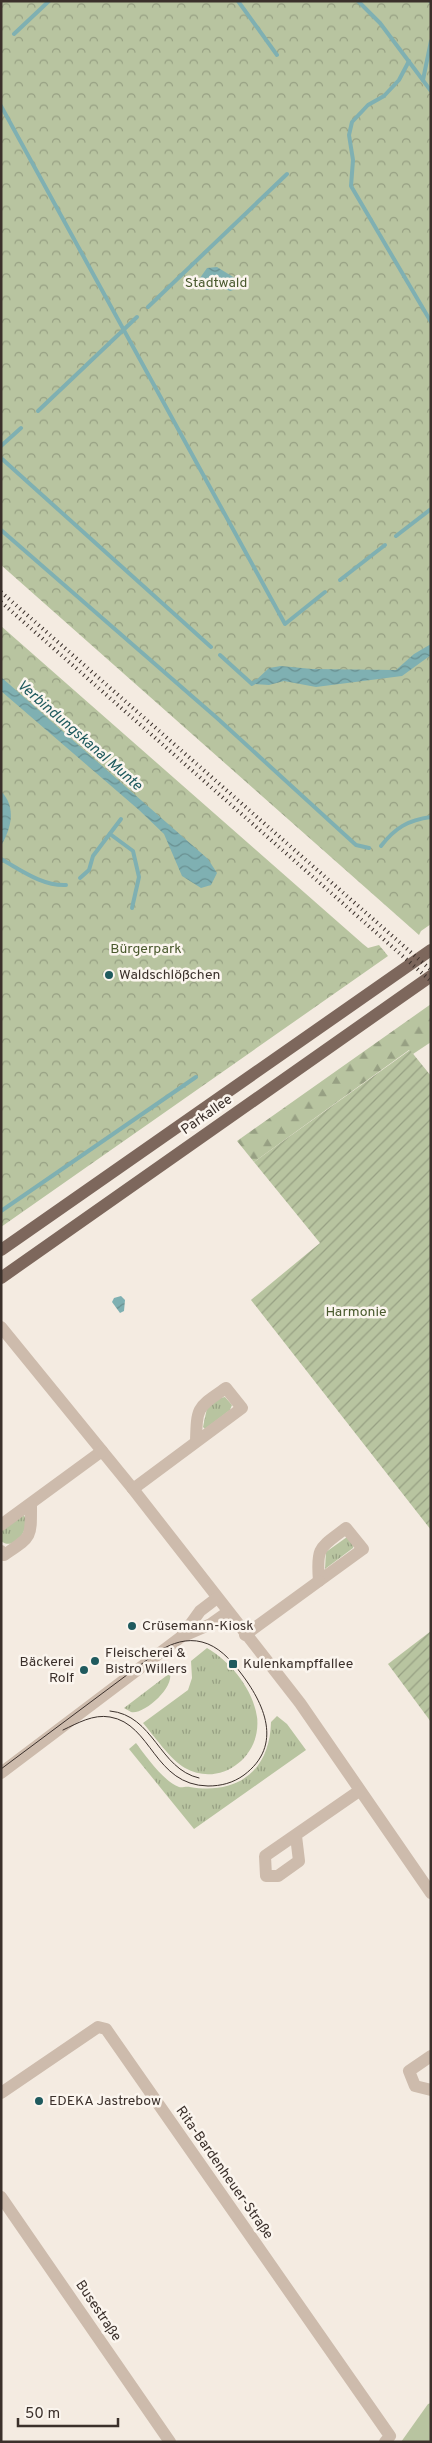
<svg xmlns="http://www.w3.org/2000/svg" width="432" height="2443" font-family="Overpass,sans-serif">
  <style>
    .grass { fill: url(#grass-tufts) }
    .forest { fill: url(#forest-firs) }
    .park { fill: url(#park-crowns) }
    .garden { fill: url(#garden-furrows) }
    .pitch { fill: #b8c4a0 }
    .water { fill: url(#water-waves) }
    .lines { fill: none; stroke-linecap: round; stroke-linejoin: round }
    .stream { stroke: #7fb0b2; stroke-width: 4 }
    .street { stroke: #cdbbac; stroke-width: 12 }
    .primary { stroke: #7d675c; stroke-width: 12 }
    .tram { stroke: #3b302b; stroke-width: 1 }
    .rail { stroke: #3b302b; stroke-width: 4; stroke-dasharray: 1 4; stroke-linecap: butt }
    .poi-dot { fill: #1f5a5e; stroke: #fbf5ee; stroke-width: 2 }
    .labels { text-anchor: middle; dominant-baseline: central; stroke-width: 5; stroke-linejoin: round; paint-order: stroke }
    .park-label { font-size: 14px; fill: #4a5a2e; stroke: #fbf5ee }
    .poi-label { font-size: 14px; fill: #3b302b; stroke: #fbf5ee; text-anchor: start }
    .street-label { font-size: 14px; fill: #3b302b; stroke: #fbf5ee }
    .water-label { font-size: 15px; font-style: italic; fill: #1f5a5e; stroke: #fbf5ee }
  </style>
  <defs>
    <pattern id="grass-tufts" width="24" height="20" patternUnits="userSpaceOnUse" patternTransform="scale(1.25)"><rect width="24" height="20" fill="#b8c4a0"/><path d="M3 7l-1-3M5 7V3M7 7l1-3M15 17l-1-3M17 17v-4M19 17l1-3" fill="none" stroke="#97a083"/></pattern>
    <pattern id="forest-firs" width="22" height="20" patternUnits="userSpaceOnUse" patternTransform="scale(1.25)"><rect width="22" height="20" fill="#b8c4a0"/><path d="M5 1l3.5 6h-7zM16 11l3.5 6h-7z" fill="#97a083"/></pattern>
    <pattern id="park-crowns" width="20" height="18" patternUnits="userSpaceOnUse" patternTransform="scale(1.25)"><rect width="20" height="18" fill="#b8c4a0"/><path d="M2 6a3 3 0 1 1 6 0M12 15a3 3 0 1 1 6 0" fill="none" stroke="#97a083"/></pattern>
    <pattern id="garden-furrows" width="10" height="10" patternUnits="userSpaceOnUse" patternTransform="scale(1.25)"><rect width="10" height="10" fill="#b8c4a0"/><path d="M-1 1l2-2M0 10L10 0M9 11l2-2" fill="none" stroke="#97a083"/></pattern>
    <pattern id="water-waves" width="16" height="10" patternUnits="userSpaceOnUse" patternTransform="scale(1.25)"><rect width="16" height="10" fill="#7fb0b2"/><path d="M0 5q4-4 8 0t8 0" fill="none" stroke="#699091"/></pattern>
  </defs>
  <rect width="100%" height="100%" fill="#f4ebe1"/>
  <!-- grass -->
  <g class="grass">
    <path d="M225 1397 232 1405 230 1410 205 1429 203 1427 207 1408 220 1398Z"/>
    <path d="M24 1515C31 1528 15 1552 1 1541V1531Z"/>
    <path d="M347 1537 354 1544 353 1548 325 1569 326 1552Z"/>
    <path d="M207 1648C230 1661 253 1689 257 1717 262 1757 220 1788 185 1768 171 1760 154 1736 143 1723L188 1690 192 1678 191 1661Z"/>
    <path d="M170 1673C174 1688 144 1715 131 1712 129 1711 126 1709 124 1708Z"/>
    <path d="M277 1716 287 1724 306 1750 194 1829 129 1749 136 1743C145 1755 164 1782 179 1787 182 1788 186 1786 190 1787 237 1795 270 1771 271 1722Z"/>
  </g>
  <!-- forest -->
  <path class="forest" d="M431 1004V1042L413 1054 409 1050 254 1162 237 1141Z"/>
  <!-- park -->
  <g class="park">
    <path d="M1 1H431V924L421 931 419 935 1 565Z"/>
    <path d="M1 626 363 944 368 948 379 945 388 956 1 1227Z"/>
  </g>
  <!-- garden -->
  <g class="garden">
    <path d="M410 1050 431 1076V1530L251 1300 320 1243 254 1162Z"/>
    <path d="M431 1631V1722L388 1664Z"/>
  </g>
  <!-- pitch -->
  <path class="pitch" d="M431 2403V2442H401L428 2404Z"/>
  <!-- water -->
  <g class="water">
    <path d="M217 267 238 280 236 289 230 291 224 288 207 290 201 286 200 278 207 268Z"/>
    <path d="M431 644V655L402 676 316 687 284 681 269 685 252 684 269 668 281 666 312 669 396 670 414 654Z"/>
    <path d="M1 677 208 859 217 873 211 885 201 888 182 876 164 834 139 810 1 691Z"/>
    <path d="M1 791C17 808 11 828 1 846Z"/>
    <path d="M121 1296 125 1300 124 1311 120 1313 112 1302 114 1298Z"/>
  </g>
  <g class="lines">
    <!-- stream -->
    <g class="stream">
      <path d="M238 1 277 55"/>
      <path d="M358 1 380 23 431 91"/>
      <path d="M430 1 431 2"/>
      <path d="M14 34 49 1"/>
      <path d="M409 61 399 80 384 96 368 105 352 122 349 135 353 160 351 186 431 322"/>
      <path d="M423 80 431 41"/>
      <path d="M1 106 285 624 325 592"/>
      <path d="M148 307 287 174"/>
      <path d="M38 411 137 317"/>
      <path d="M1 446 21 428"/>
      <path d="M1 458 211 647"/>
      <path d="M1 530 217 718 356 845 369 848"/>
      <path d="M396 536 431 509"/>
      <path d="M340 580 385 545"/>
      <path d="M220 655 252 684 256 681"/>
      <path d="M110 834 133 851 139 877 132 908"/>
      <path d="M381 846C395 828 408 820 431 817"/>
      <path d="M1 859C21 870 42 886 66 885"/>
      <path d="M80 878 89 870 93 856 121 819"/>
      <path d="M1 1211 196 1077"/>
    </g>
    <!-- street -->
    <g class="street">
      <path d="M1 1327 133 1489 300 1703 431 1893"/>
      <path d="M133 1489 242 1408 226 1388C197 1408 197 1406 196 1441"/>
      <path d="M1 1525 102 1451"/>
      <path d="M346 1528 363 1549 319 1581C316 1546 320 1548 346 1528Z"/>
      <path d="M1 1551 4 1555C32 1536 31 1539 31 1505"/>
      <path d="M245 1635 319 1581"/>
      <path d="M182 1636 200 1611 217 1598"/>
      <path d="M1 1773 181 1637 211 1624 228 1612"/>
      <path d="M296 1836 299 1861 278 1876H266L265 1856 359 1791"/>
      <path d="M431 2056 409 2071 415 2086 431 2090"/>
      <path d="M1 2093 98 2027 106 2029 390 2436 385 2442"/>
      <path d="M1 2197 170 2442"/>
    </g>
    <!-- primary -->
    <g class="primary">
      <path d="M1 1250 431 950"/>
      <path d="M1 1278 431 976"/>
    </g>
    <!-- tram -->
    <g class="tram">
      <path d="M110 1711C154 1715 159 1769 199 1778"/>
      <path d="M1 1769 159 1651C172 1643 187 1638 202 1642 218 1646 230 1659 240 1672 264 1703 284 1745 244 1775 233 1783 221 1786 208 1786 154 1785 152 1724 110 1717 93 1714 78 1723 63 1730"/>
    </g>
    <!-- rail -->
    <g class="rail">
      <path d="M1 592 431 970"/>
      <path d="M1 602 431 981"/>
    </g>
  </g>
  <!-- markers -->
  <g class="poi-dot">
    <circle cx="109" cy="975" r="5"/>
    <circle cx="132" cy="1626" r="5"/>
    <circle cx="95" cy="1661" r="5"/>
    <rect x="228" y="1659" width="10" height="10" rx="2.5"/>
    <circle cx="84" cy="1670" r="5"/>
    <circle cx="39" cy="2101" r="5"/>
  </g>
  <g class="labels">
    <!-- park labels -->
    <g class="park-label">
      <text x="216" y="283">Stadtwald</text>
      <text x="146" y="949">Bürgerpark</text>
      <text x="356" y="1312">Harmonie</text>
    </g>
    <!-- poi labels -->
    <g class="poi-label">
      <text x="119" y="975">Waldschlößchen</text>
      <text x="142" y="1626">Crüsemann-Kiosk</text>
      <text x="105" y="1653">Fleischerei &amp;<tspan x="105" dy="16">Bistro Willers</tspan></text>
      <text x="74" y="1662" text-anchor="end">Bäckerei<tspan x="74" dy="16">Rolf</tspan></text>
      <text x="243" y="1664">Kulenkampffallee</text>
      <text x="49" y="2101">EDEKA Jastrebow</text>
    </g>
    <!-- street labels -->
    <g class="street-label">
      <text transform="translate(207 1115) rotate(-35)">Parkallee</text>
      <text transform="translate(224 2173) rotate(55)">Rita-Bardenheuer-Straße</text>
      <text transform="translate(98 2311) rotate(56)">Busestraße</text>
    </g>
    <!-- water labels -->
    <g class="water-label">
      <text transform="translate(79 736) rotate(41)">Verbindungskanal Munte</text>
    </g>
  </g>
  <!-- border -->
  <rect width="432" height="2443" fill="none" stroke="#3b302b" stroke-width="5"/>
  <!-- scale -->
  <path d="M18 2418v8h100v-8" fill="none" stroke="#3b302b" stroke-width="2.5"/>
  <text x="25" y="2418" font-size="15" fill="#3b302b" stroke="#fbf5ee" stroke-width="4" paint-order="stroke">50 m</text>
</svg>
